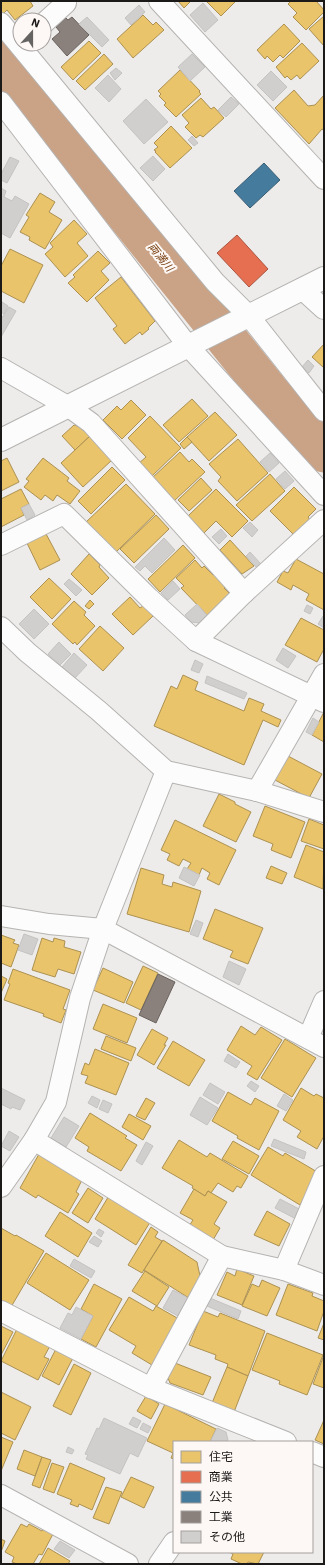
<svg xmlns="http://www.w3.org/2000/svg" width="325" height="1565" font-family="'IBM Plex Sans','Noto Sans JP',sans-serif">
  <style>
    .homes { fill: #e9c46a; stroke: #ac9152 }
    .shops { fill: #e76f51; stroke: #aa5640 }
    .public { fill: #457b9d; stroke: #395e75 }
    .industry { fill: #8a817c; stroke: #69625e }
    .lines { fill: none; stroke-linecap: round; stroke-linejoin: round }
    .river { stroke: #caa286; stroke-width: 41 }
    .building { fill: #d1cfce; stroke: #c5c3c2 }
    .minor-casing { stroke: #b5b3b1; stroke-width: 22 }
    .tertiary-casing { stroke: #b5b3b1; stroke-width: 24 }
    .minor { stroke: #fcfcfc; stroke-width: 20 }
    .tertiary { stroke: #fcfcfc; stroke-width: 22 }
    .labels { text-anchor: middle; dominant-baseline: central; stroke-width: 4; stroke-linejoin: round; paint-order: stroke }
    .water-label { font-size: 11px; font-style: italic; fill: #7c4518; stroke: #fdf8f5 }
  </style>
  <rect width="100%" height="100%" fill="#eeecea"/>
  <!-- homes -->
  <g class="homes">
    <path d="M1 1H30L33 6 15 20 7 10 3 14 1 11Z"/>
    <path d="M178 1H191L184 8Z"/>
    <path d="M206 1H236L221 16Z"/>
    <path d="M291 1H318L317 2 324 10V12L306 30 293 17 297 13 288 4Z"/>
    <path d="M143 15 153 25 156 22 164 30 133 58 117 39Z"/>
    <path d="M324 16V46L309 29Z"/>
    <path d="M284 24 300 41 283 58 280 55 273 62 267 56 265 59 257 50Z"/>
    <path d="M89 41 101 53 73 80 61 67Z"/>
    <path d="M302 43 319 61 300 79 297 75 291 80 287 76 285 78 276 67Z"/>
    <path d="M104 54 113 64 85 90 76 81Z"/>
    <path d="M180 70 200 91 199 92 201 94 176 117 164 105 166 103 159 96 161 94 158 91Z"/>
    <path d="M294 90 308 106 315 105 324 95V130L322 129 309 144 275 108Z"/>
    <path d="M201 98 211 109 214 107 224 118 203 137 200 135 196 138 185 127 189 123 182 115Z"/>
    <path d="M171 126 192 148 170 168 155 152 156 151 154 150 158 147 154 143Z"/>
    <path d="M40 193 55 202 49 212 62 220 45 249 29 240 30 237 20 232 29 217 26 215Z"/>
    <path d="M74 220 87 234 77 243 88 256 65 277 45 254 53 247 50 243Z"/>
    <path d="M10 249 43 265 24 303 1 291V266Z"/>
    <path d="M98 251 110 263 101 271 109 280 87 302 68 283 75 277 73 275Z"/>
    <path d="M121 277 155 321 148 328 149 329 142 335 140 332 125 344 113 329 117 326 95 298Z"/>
    <path d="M324 344V368L312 357Z"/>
    <path d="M192 399 208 416 179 442 163 425Z"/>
    <path d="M131 400 146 415 122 439 103 420 117 406 121 410Z"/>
    <path d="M215 412 237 435 209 461 187 437Z"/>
    <path d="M150 416 181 448 151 477 138 464 146 457 128 438Z"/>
    <path d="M74 425 81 427 90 436 75 450 62 436Z"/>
    <path d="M90 436 112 460 83 487 61 463Z"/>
    <path d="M187 437 192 442 184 449 180 444Z"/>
    <path d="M238 439 268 473 237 501 218 481 221 477 209 464Z"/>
    <path d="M180 452 189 462 192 459 205 472 174 501 152 478Z"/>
    <path d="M7 458 19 482 1 491V461Z"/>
    <path d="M43 458 69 478 67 481 80 491 70 504 57 495 53 501 45 495 41 500 24 487 29 481 26 479Z"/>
    <path d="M112 467 125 480 91 514 78 501Z"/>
    <path d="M270 474 285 491 252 521 236 505Z"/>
    <path d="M201 478 212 490 189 511 178 500Z"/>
    <path d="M126 484 155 514 115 553 85 523Z"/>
    <path d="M294 487 316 509 308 517 310 520 294 535 270 511Z"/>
    <path d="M21 489 29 504 21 508 24 515 1 527V499Z"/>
    <path d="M216 489 248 521 232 537 216 521 204 533 188 516Z"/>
    <path d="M156 515 169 529 134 563 120 549Z"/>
    <path d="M45 532 60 560 40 570 26 541Z"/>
    <path d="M230 540 254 566 242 574 220 550Z"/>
    <path d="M183 545 195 558 160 592 148 579Z"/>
    <path d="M89 554 100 565 99 567 109 578 92 595 71 574Z"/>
    <path d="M296 559 324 574V610L306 600 309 594 293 585 291 590 277 582 283 571 288 573Z"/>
    <path d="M195 560 202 568 204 566 213 575 216 573 227 585 224 588 231 595 209 617 181 588 184 586 176 578Z"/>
    <path d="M49 578 71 599 52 619 30 597Z"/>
    <path d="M130 597 140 608 143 606 153 616 133 635 112 614Z"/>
    <path d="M90 600 94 604 89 609 85 606Z"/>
    <path d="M74 601 86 612 84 615 95 626 77 645 75 642 73 644 52 624Z"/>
    <path d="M301 618 324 630V649L317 662 285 645Z"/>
    <path d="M100 626 124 648 103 671 79 649Z"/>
    <path d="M183 675 198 682 195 690 244 711 249 698 264 704 261 711 281 720 278 727 263 720 244 765 154 726 171 686 177 689Z"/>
    <path d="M324 712V742L312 735Z"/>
    <path d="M288 756 322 774 309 798 275 780Z"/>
    <path d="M219 794 235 802V804L251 812 236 842 203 826Z"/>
    <path d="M265 806 305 822 291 858 271 850 273 844 253 836Z"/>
    <path d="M309 819 324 825V849L301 841Z"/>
    <path d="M175 820 236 850 219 885 207 879 210 873 202 868 199 875 187 869 191 863 183 859 179 866 167 860 170 854 161 850Z"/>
    <path d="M306 845 324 852 323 889 294 877Z"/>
    <path d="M271 866 287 873 282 884 266 878Z"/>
    <path d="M141 868 164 875 162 884 172 887 173 882 201 891 189 932 127 914Z"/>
    <path d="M215 909 263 928 248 964 230 957 233 951 203 939Z"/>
    <path d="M1 935 15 940 13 943 19 945 11 967 1 963Z"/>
    <path d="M42 938 53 942 54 938 65 941 64 947 81 952 74 974 58 969 55 977 32 970Z"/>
    <path d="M143 966 158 973 141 1010 126 1003Z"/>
    <path d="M103 968 133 982 124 1003 93 990Z"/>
    <path d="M13 969 70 990 63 1009 66 1010 61 1023 43 1016 44 1014 4 1000 10 984 8 983Z"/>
    <path d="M1 976 7 979 1 993Z"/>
    <path d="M103 1004 137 1018 127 1043 93 1029Z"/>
    <path d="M241 1026 255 1035 261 1027 282 1040 257 1080 247 1074 252 1066 227 1050Z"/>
    <path d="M152 1029 168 1038 164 1045H166L154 1065 137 1055Z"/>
    <path d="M106 1036 136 1048 131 1061 101 1049Z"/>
    <path d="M285 1039 316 1058 292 1097 261 1078Z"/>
    <path d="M173 1041 205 1060 189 1086 157 1068Z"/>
    <path d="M95 1049 129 1063 116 1095 85 1083 88 1076 81 1074 85 1063 89 1065Z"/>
    <path d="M301 1088 314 1096 316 1094 324 1098V1136L317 1149 297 1137 301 1131 283 1120Z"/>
    <path d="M228 1092 251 1105 255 1098 279 1111 259 1150 237 1138 238 1136 212 1121Z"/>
    <path d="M146 1098 155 1103 145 1120 136 1116Z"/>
    <path d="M90 1113 127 1136 125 1138 137 1145 121 1171 87 1151 89 1147 75 1138Z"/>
    <path d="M129 1114 151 1126 143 1140 122 1127Z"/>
    <path d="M179 1140 207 1157 210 1153 248 1176 241 1188 237 1186 233 1192 218 1183 211 1193 208 1191 205 1196 192 1188 193 1186 162 1168Z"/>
    <path d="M233 1141 259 1156 249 1174 222 1159Z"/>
    <path d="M268 1147 283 1156 285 1153 319 1173 300 1205 251 1175Z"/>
    <path d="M39 1154 82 1180 76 1192 79 1194 68 1213 38 1195 36 1198 20 1188Z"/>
    <path d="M88 1188 103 1198 88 1223 72 1213Z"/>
    <path d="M194 1189 205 1196 208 1191 227 1202 214 1224 220 1228 213 1240 189 1226 193 1220 180 1213Z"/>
    <path d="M110 1194 152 1219 136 1245 95 1219Z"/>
    <path d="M267 1211 290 1224 279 1246 254 1235Z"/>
    <path d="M60 1212 92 1233 78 1257 45 1236Z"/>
    <path d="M151 1227 158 1232 155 1237 162 1241 142 1273 128 1265Z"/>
    <path d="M1 1228 15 1236 16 1235 44 1251 11 1307 1 1302Z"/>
    <path d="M163 1240 197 1262 200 1276 189 1298 144 1270Z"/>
    <path d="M46 1253 89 1280 70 1310 27 1283Z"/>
    <path d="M237 1269 254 1276 242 1305 217 1295 227 1272 235 1276Z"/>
    <path d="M145 1271 169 1287 157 1306 132 1291Z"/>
    <path d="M262 1280 280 1288 267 1316 242 1306 252 1284 259 1287Z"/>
    <path d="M94 1284 122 1299 96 1347 81 1339 93 1316 81 1309Z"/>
    <path d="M288 1284 313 1293 312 1296 324 1301V1311L317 1331 276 1315Z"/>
    <path d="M129 1297 153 1311 156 1306 179 1319 152 1365 132 1353 136 1346 109 1330Z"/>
    <path d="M203 1311 218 1317 220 1313 265 1331 248 1376 227 1367 228 1364 215 1359 216 1355 189 1345Z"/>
    <path d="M324 1323V1340L318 1338Z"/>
    <path d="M1 1326 13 1332 1 1355Z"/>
    <path d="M18 1327 51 1344 44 1357 49 1359 38 1380 1 1361Z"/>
    <path d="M267 1333 323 1355 307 1395 279 1384 280 1381 252 1370Z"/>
    <path d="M57 1347 74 1356 59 1385 42 1376Z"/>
    <path d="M324 1355V1388L313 1384Z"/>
    <path d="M175 1363 211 1377 203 1395 170 1383 168 1378Z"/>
    <path d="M74 1364 91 1373 71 1415 53 1406Z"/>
    <path d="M227 1367 248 1376 234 1412 212 1403Z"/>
    <path d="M1 1392 31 1407 15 1440 1 1433Z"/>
    <path d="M146 1396 159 1404 151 1419 137 1411Z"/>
    <path d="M165 1404 216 1429 210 1442H174V1459L171 1458 173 1453 147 1441Z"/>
    <path d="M324 1420V1444L315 1440Z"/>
    <path d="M1 1437 13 1442 1 1471Z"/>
    <path d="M24 1450 42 1457 35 1476 17 1469Z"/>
    <path d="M42 1457 51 1460 40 1488 32 1485Z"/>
    <path d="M52 1463 64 1467 54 1493 43 1489Z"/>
    <path d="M70 1463 105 1478 92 1510 79 1504 78 1507 70 1504 72 1500 57 1494Z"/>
    <path d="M131 1477 154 1487 144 1508 121 1497Z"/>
    <path d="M106 1487 122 1492 109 1524 93 1518Z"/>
    <path d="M21 1524 27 1527 29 1524 42 1531 43 1529 53 1534 42 1555 39 1554 33 1564H17L12 1562 14 1557 5 1552Z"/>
    <path d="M1 1539 5 1541 1 1552Z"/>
    <path d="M48 1548 70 1561 68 1564H39Z"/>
    <path d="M229 1552H264L258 1564 248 1562 247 1564H242L231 1559 233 1554Z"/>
  </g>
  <!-- shops -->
  <path class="shops" d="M237 235 268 269 249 287 217 253Z"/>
  <!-- public -->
  <path class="public" d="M264 163 280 180 250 208 234 191Z"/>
  <!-- industry -->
  <g class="industry">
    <path d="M72 17 89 35 67 56 52 39 60 32 56 27 66 18 68 20Z"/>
    <path d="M158 974 175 982 156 1023 139 1015Z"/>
  </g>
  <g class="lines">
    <!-- river -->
    <path class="river" d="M1 58 270 393 324 452"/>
  </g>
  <!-- building -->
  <g class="building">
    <path d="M203 3 218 20 205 32 190 15Z"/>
    <path d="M139 5 145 12 131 25 125 18Z"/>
    <path d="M87 17 109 40 102 47 79 24Z"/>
    <path d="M192 54 205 67 190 81 178 67Z"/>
    <path d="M116 68 122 73 115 80 110 73Z"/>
    <path d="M271 71 287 87 273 101 257 85Z"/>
    <path d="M108 75 121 89 109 102 95 88Z"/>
    <path d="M231 97 239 104 226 117 218 110Z"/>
    <path d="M146 99 168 122 144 144 123 121Z"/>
    <path d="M192 136 198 143 194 146 188 140Z"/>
    <path d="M153 156 165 169 153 181 140 168Z"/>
    <path d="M10 157 19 161 7 183 1 180V174Z"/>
    <path d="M1 188 6 191 4 197 12 201 15 196 29 204 10 238 1 233Z"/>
    <path d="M2 302 8 306 4 314 1 312Z"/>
    <path d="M9 307 16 311 1 337V319Z"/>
    <path d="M308 360 314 366 309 373 302 367Z"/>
    <path d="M270 453 279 463 269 472 260 462Z"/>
    <path d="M285 471 294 481 285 489 276 479Z"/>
    <path d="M29 504 35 515 27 520 21 508Z"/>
    <path d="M250 522 258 530 252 537 243 528Z"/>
    <path d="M221 529 227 536 219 544 212 537Z"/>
    <path d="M164 538 175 550 152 573 145 566 140 571 135 567Z"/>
    <path d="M250 552 261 564 257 568 246 556Z"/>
    <path d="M69 579 82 590 76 596 64 584Z"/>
    <path d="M173 581 180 589 168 600 161 593Z"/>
    <path d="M197 604 207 615 200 623 191 622 185 615Z"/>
    <path d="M307 605 313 608 310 614 304 611Z"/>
    <path d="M34 609 49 624 34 639 19 624Z"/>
    <path d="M323 616H324V628L318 624Z"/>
    <path d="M59 642 71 654 60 665 48 654Z"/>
    <path d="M283 648 296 656 288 668 276 660Z"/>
    <path d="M74 653 87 665 75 678 62 667Z"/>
    <path d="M195 660 203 664 199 673 191 670Z"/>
    <path d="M207 676 247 693 244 699 205 683Z"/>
    <path d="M313 718 319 722 312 735 306 732Z"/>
    <path d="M184 867 200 875 194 886 179 878Z"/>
    <path d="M196 920 203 923 198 937 190 934Z"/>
    <path d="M24 934 38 939 32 955 18 950Z"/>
    <path d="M229 961 246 969 239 985 223 977Z"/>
    <path d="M228 1054 240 1062 236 1068 224 1061Z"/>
    <path d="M251 1081 259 1086 255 1092 247 1086Z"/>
    <path d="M210 1083 225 1092 218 1104 203 1095Z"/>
    <path d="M1 1088 25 1100 20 1110 12 1107 11 1109 1 1104Z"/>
    <path d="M284 1094 293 1100 286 1111 277 1106Z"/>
    <path d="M92 1096 100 1100 97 1108 88 1103Z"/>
    <path d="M200 1097 218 1108 207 1125 190 1115Z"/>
    <path d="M103 1100 112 1104 108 1113 99 1109Z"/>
    <path d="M64 1117 79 1126 66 1147 51 1138Z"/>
    <path d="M9 1131 19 1137 10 1151 1 1146Z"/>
    <path d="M274 1139 306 1152 304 1159 271 1146Z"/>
    <path d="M146 1142 153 1146 142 1165 136 1161Z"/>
    <path d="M280 1199 301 1210 296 1219 275 1208Z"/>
    <path d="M99 1229 104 1232 101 1237 96 1233Z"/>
    <path d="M94 1236 102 1241 98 1247 89 1242Z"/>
    <path d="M74 1259 95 1271 91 1278 70 1266Z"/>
    <path d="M173 1290 190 1299 180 1317 163 1308Z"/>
    <path d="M210 1298 241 1311 238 1319 207 1306Z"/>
    <path d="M76 1307 93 1316 81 1339 60 1328 68 1313 72 1315Z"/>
    <path d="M133 1417 141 1421 137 1428 129 1424Z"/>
    <path d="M104 1418 147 1438 138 1457 130 1453 120 1474 86 1459 88 1455 85 1454 97 1428 99 1429Z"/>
    <path d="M143 1423 151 1427 148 1433 140 1429Z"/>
    <path d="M217 1428 226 1432 228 1440 226 1442H210Z"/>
    <path d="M68 1447 74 1450 72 1454 66 1452Z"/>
    <path d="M60 1541 75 1550 69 1558 54 1549Z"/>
  </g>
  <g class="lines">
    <defs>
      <g id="minor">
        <path d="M159 1 324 179"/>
        <path d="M1 23 215 282 249 316 324 411"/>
        <path d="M44 23 66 3"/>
        <path d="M1 102 188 346 324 495"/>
        <path d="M302 289 324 309"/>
        <path d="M1 368 69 407 91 423 244 593"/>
        <path d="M1 545 64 514 149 598 196 641 324 702"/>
        <path d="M1 627 27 652 99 711 166 771 257 791 324 812"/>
        <path d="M196 641 244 593 324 520"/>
        <path d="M257 791 324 674"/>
        <path d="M1 916 49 924 103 929 324 1047"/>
        <path d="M308 1038 324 1001"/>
        <path d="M34 1140 222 1256 284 1270 324 1285"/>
        <path d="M1 1187 34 1140 56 1102 80 998 103 929 166 771"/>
        <path d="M284 1270 324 1176"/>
        <path d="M1 1311 151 1388 286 1442"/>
        <path d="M151 1388 222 1256"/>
        <path d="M312 1452 324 1457"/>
        <path d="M1 1495 128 1564"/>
        <path d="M159 1564 174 1542"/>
      </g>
      <path id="tertiary" d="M1 440 324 278"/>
    </defs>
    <!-- minor casing -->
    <use href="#minor" class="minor-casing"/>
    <!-- tertiary casing -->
    <use href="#tertiary" class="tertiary-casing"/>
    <!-- minor -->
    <use href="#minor" class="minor"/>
    <!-- tertiary -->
    <use href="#tertiary" class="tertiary"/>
  </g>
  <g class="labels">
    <!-- water labels -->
    <g class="water-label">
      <text transform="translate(161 257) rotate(51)">両満川</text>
    </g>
  </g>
  <!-- border -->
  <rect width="325" height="1565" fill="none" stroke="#1c1a19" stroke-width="4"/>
  <!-- legend -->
  <rect x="173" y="1441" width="140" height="112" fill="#fdf8f5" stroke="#a39f9d"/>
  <rect x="181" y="1451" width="20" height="12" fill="#e9c46a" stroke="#a39f9d"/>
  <text x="209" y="1461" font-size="12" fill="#1c1a19">住宅</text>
  <rect x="181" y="1471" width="20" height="12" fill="#e76f51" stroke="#a39f9d"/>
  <text x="209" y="1481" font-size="12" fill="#1c1a19">商業</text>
  <rect x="181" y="1491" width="20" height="12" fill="#457b9d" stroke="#a39f9d"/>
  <text x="209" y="1501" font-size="12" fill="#1c1a19">公共</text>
  <rect x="181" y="1511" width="20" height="12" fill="#8a817c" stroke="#a39f9d"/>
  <text x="209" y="1521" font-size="12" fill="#1c1a19">工業</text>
  <rect x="181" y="1531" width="20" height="12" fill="#d1cfce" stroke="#a39f9d"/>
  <text x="209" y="1541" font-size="12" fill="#1c1a19">その他</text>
  <!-- north arrow -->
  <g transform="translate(32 32) rotate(21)"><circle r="19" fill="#fdf8f5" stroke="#a39f9d"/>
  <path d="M0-3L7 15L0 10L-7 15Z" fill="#666462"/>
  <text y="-6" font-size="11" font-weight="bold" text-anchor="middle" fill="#1c1a19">N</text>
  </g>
</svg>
